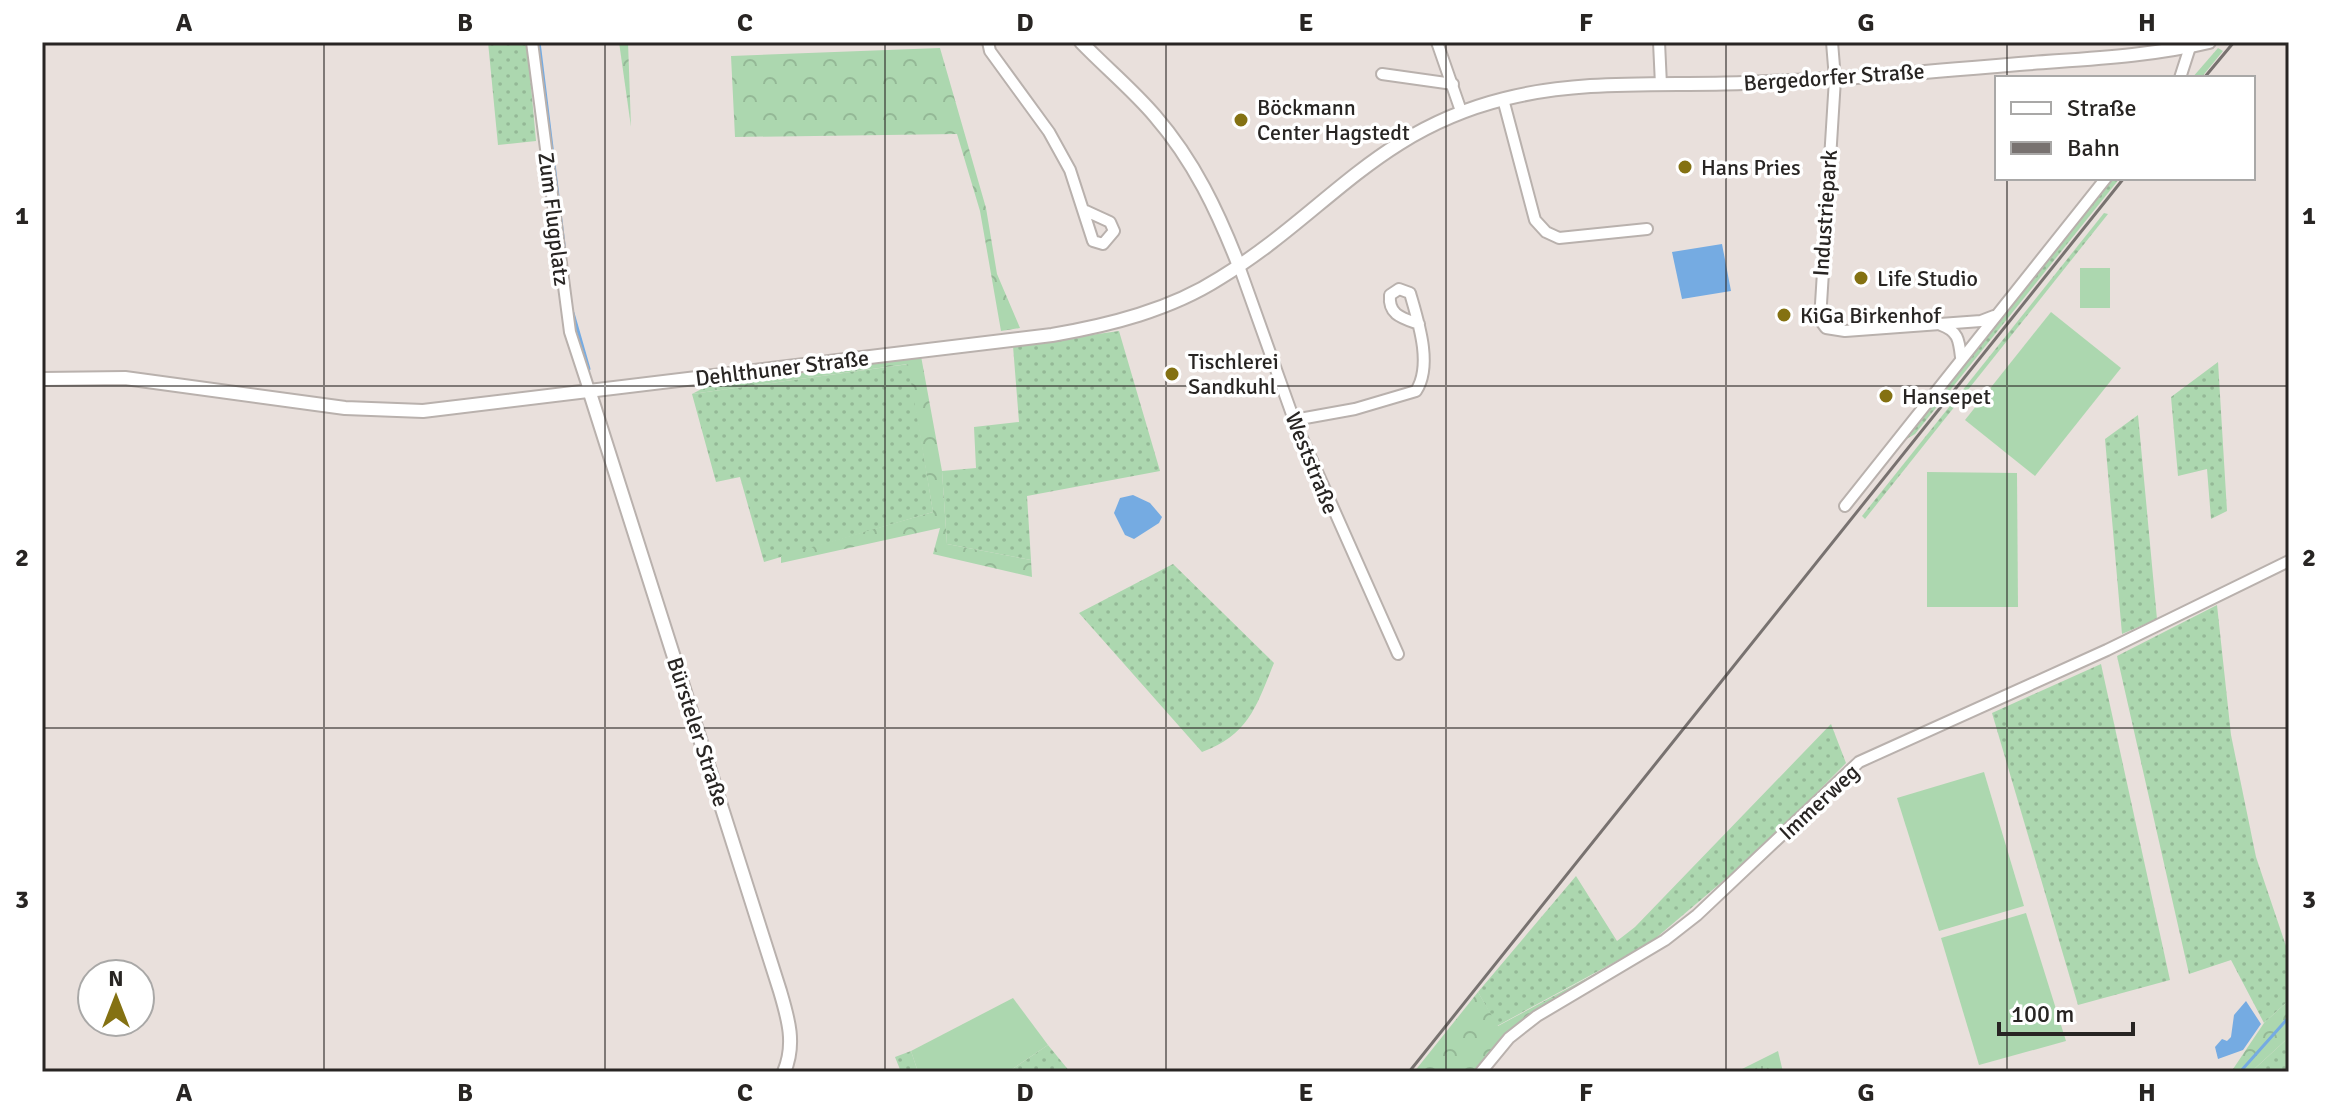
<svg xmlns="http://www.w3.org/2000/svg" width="2331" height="1114" font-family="Signika,sans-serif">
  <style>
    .grass { fill: url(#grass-dots) }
    .forest { fill: url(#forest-crowns) }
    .park { fill: url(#park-tufts) }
    .pitch { fill: #acd7af }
    .water { fill: #75abe2 }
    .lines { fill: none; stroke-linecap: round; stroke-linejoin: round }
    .stream { stroke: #75abe2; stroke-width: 3 }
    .minor-casing { stroke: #b9b1ad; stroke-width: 14 }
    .tertiary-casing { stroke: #b9b1ad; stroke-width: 16 }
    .minor { stroke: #fff; stroke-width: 10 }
    .tertiary { stroke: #fff; stroke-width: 12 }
    .rail { stroke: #787270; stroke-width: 3 }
    .grid { fill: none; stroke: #282523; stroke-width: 2; stroke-opacity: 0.55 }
    .poi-dot { fill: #847112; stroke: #fff; stroke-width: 3 }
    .labels { text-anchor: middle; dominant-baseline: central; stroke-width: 7; stroke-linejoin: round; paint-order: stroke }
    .street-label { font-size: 22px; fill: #282523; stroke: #fff }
    .poi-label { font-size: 22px; fill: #282523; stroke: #fff; text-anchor: start }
    .neatline { fill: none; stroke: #282523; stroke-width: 3 }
    .grid-label { font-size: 26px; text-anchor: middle; font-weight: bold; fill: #282523 }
  </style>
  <defs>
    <pattern id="grass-dots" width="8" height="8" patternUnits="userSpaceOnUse" patternTransform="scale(2)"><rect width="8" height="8" fill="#acd7af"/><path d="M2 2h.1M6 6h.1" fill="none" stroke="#94b896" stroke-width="1.8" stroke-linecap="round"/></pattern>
    <pattern id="forest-crowns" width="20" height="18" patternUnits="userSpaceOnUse" patternTransform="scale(2)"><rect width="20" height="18" fill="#acd7af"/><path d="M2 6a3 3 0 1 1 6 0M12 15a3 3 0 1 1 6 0" fill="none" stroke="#94b896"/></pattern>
    <pattern id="park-tufts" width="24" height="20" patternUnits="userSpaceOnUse" patternTransform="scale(2)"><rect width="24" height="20" fill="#acd7af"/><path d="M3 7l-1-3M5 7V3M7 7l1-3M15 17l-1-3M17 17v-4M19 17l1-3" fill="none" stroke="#94b896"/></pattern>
  </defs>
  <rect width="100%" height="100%" fill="#e9e0dc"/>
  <!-- grass -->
  <g class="grass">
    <path d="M488 42H527L536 141 498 145Z"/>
    <path d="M2218 48 2223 51 2201 78H2192Z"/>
    <path d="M2112 178H2120L1915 434 1905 440Z"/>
    <path d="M2104 213 2108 214 1865 519 1862 516Z"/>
    <path d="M1119 331 1160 471 1027 496 1031 560 947 544 942 471 976 468 974 427 1019 422 1013 346Z"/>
    <path d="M2218 362 2227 511 2211 519 2207 469 2178 476 2171 397Z"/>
    <path d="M909 364 933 512 764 562 740 477 716 482 692 394Z"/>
    <path d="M2138 415 2157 619 2122 634 2105 439Z"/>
    <path d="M1173 564 1274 663C1256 707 1249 734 1202 752L1079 613Z"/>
    <path d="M2217 605 2231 735 2256 857 2289 955V1000L2264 1023 2231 960 2189 974 2117 656Z"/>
    <path d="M2101 664 2170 980 2078 1005 1992 713Z"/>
    <path d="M1831 724 1846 763 1763 847 1650 943 1497 1026 1478 992 1576 876 1617 941 1635 927Z"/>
    <path d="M2289 1037V1072H2251Z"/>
    <path d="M1048 1045 1070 1072H1008Z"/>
    <path d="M911 1051 918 1072H901L895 1057Z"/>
  </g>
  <!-- forest -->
  <g class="forest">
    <path d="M619 42H628L631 127Z"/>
    <path d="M940 48 986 208 997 274 1020 328 1001 331 980 211 957 134 735 137 731 56Z"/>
    <path d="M921 356 942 471 947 544 1031 560 1032 577 933 554 940 528 781 563V556L933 512 908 364 692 394 715 382Z"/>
    <path d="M1626 957 1509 1034 1474 1072H1414L1478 992 1498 1026Z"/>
    <path d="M2289 1000V1037L2251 1072H2231L2264 1023Z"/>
  </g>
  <!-- park -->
  <path class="park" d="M1778 1051 1783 1072H1736Z"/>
  <!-- pitch -->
  <g class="pitch">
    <path d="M2110 268V308H2080V268Z"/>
    <path d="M2051 312 2121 368 2035 476 1965 420Z"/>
    <path d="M1927 472 2017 473 2018 607H1927Z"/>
    <path d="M1984 772 2024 906 1939 931 1897 798Z"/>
    <path d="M2026 913 2066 1041 1979 1065 1941 938Z"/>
    <path d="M1013 998 1048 1045 1008 1072H918L911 1051Z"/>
  </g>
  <!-- water -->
  <g class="water">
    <path d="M1722 244 1731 291 1682 299 1672 252Z"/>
    <path d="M1133 495 1150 503 1162 517 1159 523 1134 539 1125 535 1114 513 1120 498Z"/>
    <path d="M2246 1001 2261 1024 2243 1050 2218 1059 2215 1047 2222 1039 2227 1041 2231 1037 2234 1015Z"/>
  </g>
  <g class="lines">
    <!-- stream -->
    <g class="stream">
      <path d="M539 42 565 253"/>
      <path d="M573 313 589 369"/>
      <path d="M2240 1072 2289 1017"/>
    </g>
    <defs>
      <g id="minor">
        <path d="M532 42 570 332 590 393"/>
        <path d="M988 42 990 51 1049 132 1070 170 1093 241 1103 244 1114 231 1110 222 1086 211"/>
        <path d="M1437 42 1461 111"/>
        <path d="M1659 42 1661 85"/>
        <path d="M1832 42 1835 79 1820 320 1826 328 1845 331 1981 321 1994 316"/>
        <path d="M1382 74 1453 84"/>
        <path d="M2180 78 2190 47"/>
        <path d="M1503 99 1535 220 1546 232 1559 238 1647 229"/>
        <path d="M1239 266 1294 420 1398 654"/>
        <path d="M1941 325C1958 331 1959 340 1961 357"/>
        <path d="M1294 420 1355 409 1416 391C1433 365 1418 321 1410 293L1399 289 1390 295C1388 315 1402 318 1419 324"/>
        <path d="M1845 506 2106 178"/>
        <path d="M1481 1072 1509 1038 1537 1016 1665 940 1697 915 1859 762 2107 650 2289 561"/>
      </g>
      <g id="tertiary">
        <path d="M1081 42C1105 67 1133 90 1155 116 1194 161 1218 212 1239 266"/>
        <path d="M42 379 125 378 345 408 423 411 1052 335C1110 325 1170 310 1220 278 1325 214 1375 131 1504 99 1582 79 1663 86 1743 83 1835 80 1927 72 2019 64 2082 59 2147 57 2209 42"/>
        <path d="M590 393 780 991C788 1018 796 1044 784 1072"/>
      </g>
    </defs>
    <!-- minor casing -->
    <use href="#minor" class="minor-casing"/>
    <!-- tertiary casing -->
    <use href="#tertiary" class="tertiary-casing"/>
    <!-- minor -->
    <use href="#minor" class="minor"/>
    <!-- tertiary -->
    <use href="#tertiary" class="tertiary"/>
    <!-- rail -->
    <g class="rail">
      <path d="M2204 78 2234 42"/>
      <path d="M1409 1072 2124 178"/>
    </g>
  </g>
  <!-- grid -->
  <path class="grid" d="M324 42V1072M605 42V1072M885 42V1072M1166 42V1072M1446 42V1072M1726 42V1072M2007 42V78M2007 178V1072M42 386H2289M42 728H2289"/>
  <!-- markers -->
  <g class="poi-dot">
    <circle cx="1241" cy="120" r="8"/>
    <circle cx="1685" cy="167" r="8"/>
    <circle cx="1861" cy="278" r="8"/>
    <circle cx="1784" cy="315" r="8"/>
    <circle cx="1172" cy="374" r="8"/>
    <circle cx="1886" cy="396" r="8"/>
  </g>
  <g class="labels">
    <!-- street labels -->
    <g class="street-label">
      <text transform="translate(1834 77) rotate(-4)">Bergedorfer Straße</text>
      <text transform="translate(1825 213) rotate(-86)">Industriepark</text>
      <text transform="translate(554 219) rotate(83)">Zum Flugplatz</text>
      <text transform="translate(782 368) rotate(-7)">Dehlthuner Straße</text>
      <text transform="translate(1312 463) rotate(68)">Weststraße</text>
      <text transform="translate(698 732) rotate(72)">Bürsteler Straße</text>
      <text transform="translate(1819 802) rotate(-43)">Immerweg</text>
    </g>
    <!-- poi labels -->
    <g class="poi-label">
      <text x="1257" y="107">Böckmann<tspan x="1257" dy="25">Center Hagstedt</tspan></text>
      <text x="1701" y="167">Hans Pries</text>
      <text x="1877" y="278">Life Studio</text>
      <text x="1800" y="315">KiGa Birkenhof</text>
      <text x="1188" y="361">Tischlerei<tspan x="1188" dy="25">Sandkuhl</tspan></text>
      <text x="1902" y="396">Hansepet</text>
    </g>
  </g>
  <!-- border -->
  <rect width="2331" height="1114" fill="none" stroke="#ffffff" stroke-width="88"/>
  <!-- legend -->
  <rect x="1995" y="76" width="260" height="104" fill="#ffffff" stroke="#a9a8a7" stroke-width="2"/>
  <rect x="2011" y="102" width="40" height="12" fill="#ffffff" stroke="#a9a8a7" stroke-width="2"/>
  <text x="2067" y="116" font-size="24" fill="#282523">Straße</text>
  <rect x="2011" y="142" width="40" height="12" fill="#787270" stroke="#a9a8a7" stroke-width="2"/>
  <text x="2067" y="156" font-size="24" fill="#282523">Bahn</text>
  <!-- north arrow -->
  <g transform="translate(116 998)"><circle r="38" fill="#ffffff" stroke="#a9a8a7" stroke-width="2"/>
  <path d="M0-6L14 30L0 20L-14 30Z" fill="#847112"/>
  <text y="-12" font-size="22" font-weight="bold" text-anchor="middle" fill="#282523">N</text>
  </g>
  <!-- scale -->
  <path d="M1999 1022v12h134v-12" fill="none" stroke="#282523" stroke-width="4"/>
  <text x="2011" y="1022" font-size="24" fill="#282523" stroke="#ffffff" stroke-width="6" paint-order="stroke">100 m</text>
  <rect x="44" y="44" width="2243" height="1026" class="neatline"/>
  <g class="grid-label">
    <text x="184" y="31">A</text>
    <text x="465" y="31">B</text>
    <text x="745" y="31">C</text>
    <text x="1025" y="31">D</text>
    <text x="1306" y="31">E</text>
    <text x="1586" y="31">F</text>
    <text x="1866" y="31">G</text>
    <text x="2147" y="31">H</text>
    <text x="22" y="224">1</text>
    <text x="2309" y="224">1</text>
    <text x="22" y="566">2</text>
    <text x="2309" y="566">2</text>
    <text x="22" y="908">3</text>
    <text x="2309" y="908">3</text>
    <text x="184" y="1101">A</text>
    <text x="465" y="1101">B</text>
    <text x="745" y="1101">C</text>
    <text x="1025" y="1101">D</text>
    <text x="1306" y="1101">E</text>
    <text x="1586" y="1101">F</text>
    <text x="1866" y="1101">G</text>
    <text x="2147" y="1101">H</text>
  </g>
</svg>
